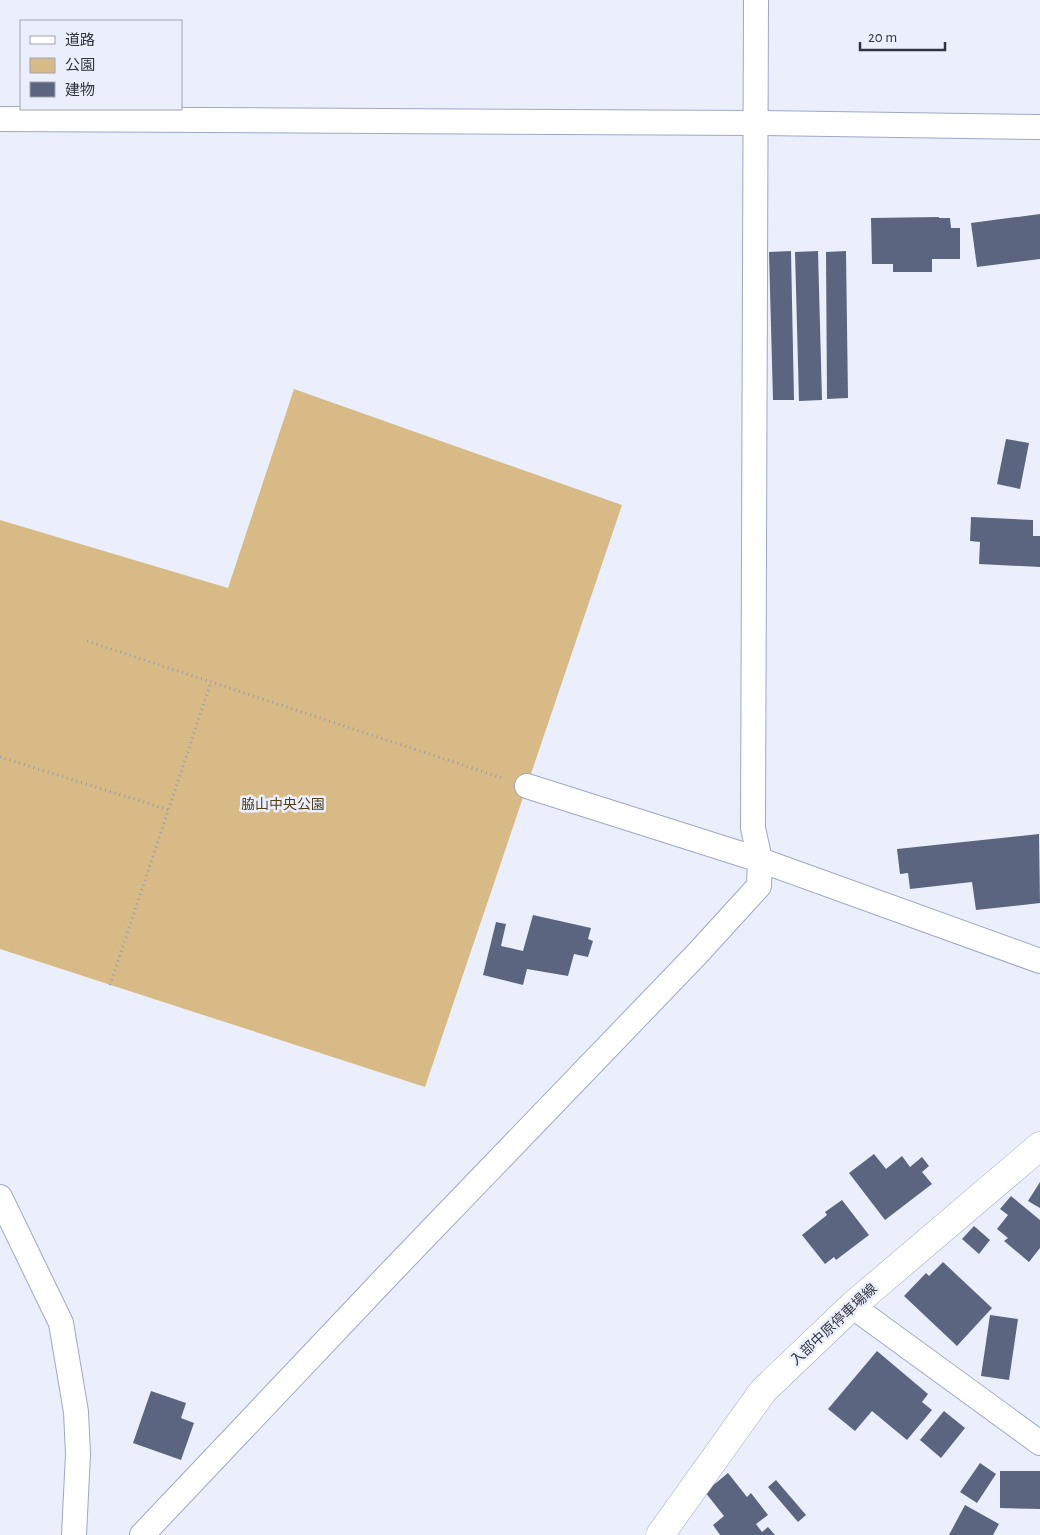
<svg xmlns="http://www.w3.org/2000/svg" width="1040" height="1535" font-family="'Alegreya Sans','Noto Sans JP',sans-serif">
  <style>
    .green { fill: #d8ba87 }
    .building { fill: #5c657f }
    .lines { fill: none; stroke-linecap: round; stroke-linejoin: round }
    .minor-casing { stroke: #9ea8c5; stroke-width: 26 }
    .secondary-casing { stroke: #9ea8c5; stroke-width: 29 }
    .path { stroke: #9a9daa; stroke-width: 3; stroke-dasharray: 1 4; stroke-linecap: butt }
    .minor { stroke: #fff; stroke-width: 24 }
    .secondary { stroke: #fff; stroke-width: 28 }
    .labels { text-anchor: middle; dominant-baseline: central; stroke-width: 5; stroke-linejoin: round; paint-order: stroke }
    .park-label { font-size: 14px; fill: #53401c; stroke: #ebeffc }
    .street-label { font-size: 14px; fill: #313440; stroke: #ebeffc }
  </style>
  <rect width="100%" height="100%" fill="#ebeffc"/>
  <!-- green -->
  <path class="green" d="M294 389 622 505 425 1087 0 949V520L228 588Z"/>
  <!-- building -->
  <g class="building">
    <path d="M1040 214V259L977 267 971 223Z"/>
    <path d="M939 217V218H950L951 228H960V259H932V272H893V264H872L871 218Z"/>
    <path d="M791 251 794 400H773L769 252Z"/>
    <path d="M818 251 822 400 799 401 795 252Z"/>
    <path d="M846 251 848 398 827 399 826 252Z"/>
    <path d="M1006 439 1029 443 1020 489 997 484Z"/>
    <path d="M971 517 1033 520V536H1040V567L979 564 980 542 970 541Z"/>
    <path d="M1039 834 1040 903 976 910 972 882 910 889 908 873 900 874 897 849Z"/>
    <path d="M533 915 591 928 588 939 593 941 588 957 574 954 568 976 527 969 523 985 483 975 496 922 506 924 501 946 523 951Z"/>
    <path d="M874 1154 886 1169 902 1156 910 1167 922 1157 929 1166 922 1172 932 1184 885 1220 849 1173Z"/>
    <path d="M1040 1182V1208L1028 1201Z"/>
    <path d="M1011 1196 1040 1220V1248L1029 1262 1004 1241 1008 1238 997 1229 1008 1215 1000 1209Z"/>
    <path d="M842 1200 869 1235 836 1260 834 1257 825 1264 802 1235 827 1215 825 1212Z"/>
    <path d="M974 1226 990 1240 979 1254 962 1239Z"/>
    <path d="M943 1262 992 1308 957 1346 904 1296 926 1273 929 1276Z"/>
    <path d="M990 1315 1018 1319 1009 1380 981 1376Z"/>
    <path d="M877 1351 928 1394 922 1402 932 1410 907 1440 872 1411 855 1431 828 1409Z"/>
    <path d="M151 1391 186 1403 181 1418 194 1423 181 1460 133 1443Z"/>
    <path d="M944 1411 965 1428 941 1458 920 1440Z"/>
    <path d="M980 1463 996 1474 977 1503 960 1492Z"/>
    <path d="M1000 1471H1040V1509L1000 1508Z"/>
    <path d="M728 1473 747 1497 751 1493 768 1515 756 1524 762 1532 768 1527 775 1535H720L713 1525 724 1516 705 1492Z"/>
    <path d="M776 1480 806 1515 798 1522 768 1487Z"/>
    <path d="M965 1505 999 1524 993 1535H949Z"/>
  </g>
  <g class="lines">
    <defs>
      <g id="minor">
        <path d="M0 119 755 123 1040 127"/>
        <path d="M527 786 760 860 1040 961"/>
        <path d="M0 1197 61 1323 76 1412 78 1454 74 1535"/>
        <path d="M852 1306 1040 1443"/>
        <path d="M142 1535 391 1272 697 954 759 886 760 860 753 828 756 0"/>
      </g>
      <path id="secondary" d="M660 1535 763 1391 852 1306 1040 1146"/>
    </defs>
    <!-- minor casing -->
    <use href="#minor" class="minor-casing"/>
    <!-- secondary casing -->
    <use href="#secondary" class="secondary-casing"/>
    <!-- path -->
    <g class="path">
      <path d="M87 641 502 778"/>
      <path d="M0 757 169 810"/>
      <path d="M110 985 211 682"/>
    </g>
    <!-- minor -->
    <use href="#minor" class="minor"/>
    <!-- secondary -->
    <use href="#secondary" class="secondary"/>
  </g>
  <g class="labels">
    <!-- park labels -->
    <g class="park-label">
      <text x="283" y="805">脇山中央公園</text>
    </g>
    <!-- street labels -->
    <g class="street-label">
      <text transform="translate(834 1325) rotate(-43)">入部中原停車場線</text>
    </g>
  </g>
  <!-- legend -->
  <rect x="20" y="20" width="162" height="90" fill="#ebeffc" stroke="#a1a4b1"/>
  <rect x="30" y="36" width="25" height="8" fill="#ffffff" stroke="#a1a4b1"/>
  <text x="65" y="45" font-size="15" fill="#313440">道路</text>
  <rect x="30" y="58" width="25" height="15" fill="#d8ba87" stroke="#a1a4b1"/>
  <text x="65" y="70" font-size="15" fill="#313440">公園</text>
  <rect x="30" y="82" width="25" height="15" fill="#5c657f" stroke="#a1a4b1"/>
  <text x="65" y="95" font-size="15" fill="#313440">建物</text>
  <!-- scale -->
  <path d="M860 42v8h85v-8" fill="none" stroke="#313440" stroke-width="2.5"/>
  <text x="868" y="42" font-size="15" fill="#313440" stroke="#ebeffc" stroke-width="4" paint-order="stroke">20 m</text>
</svg>
